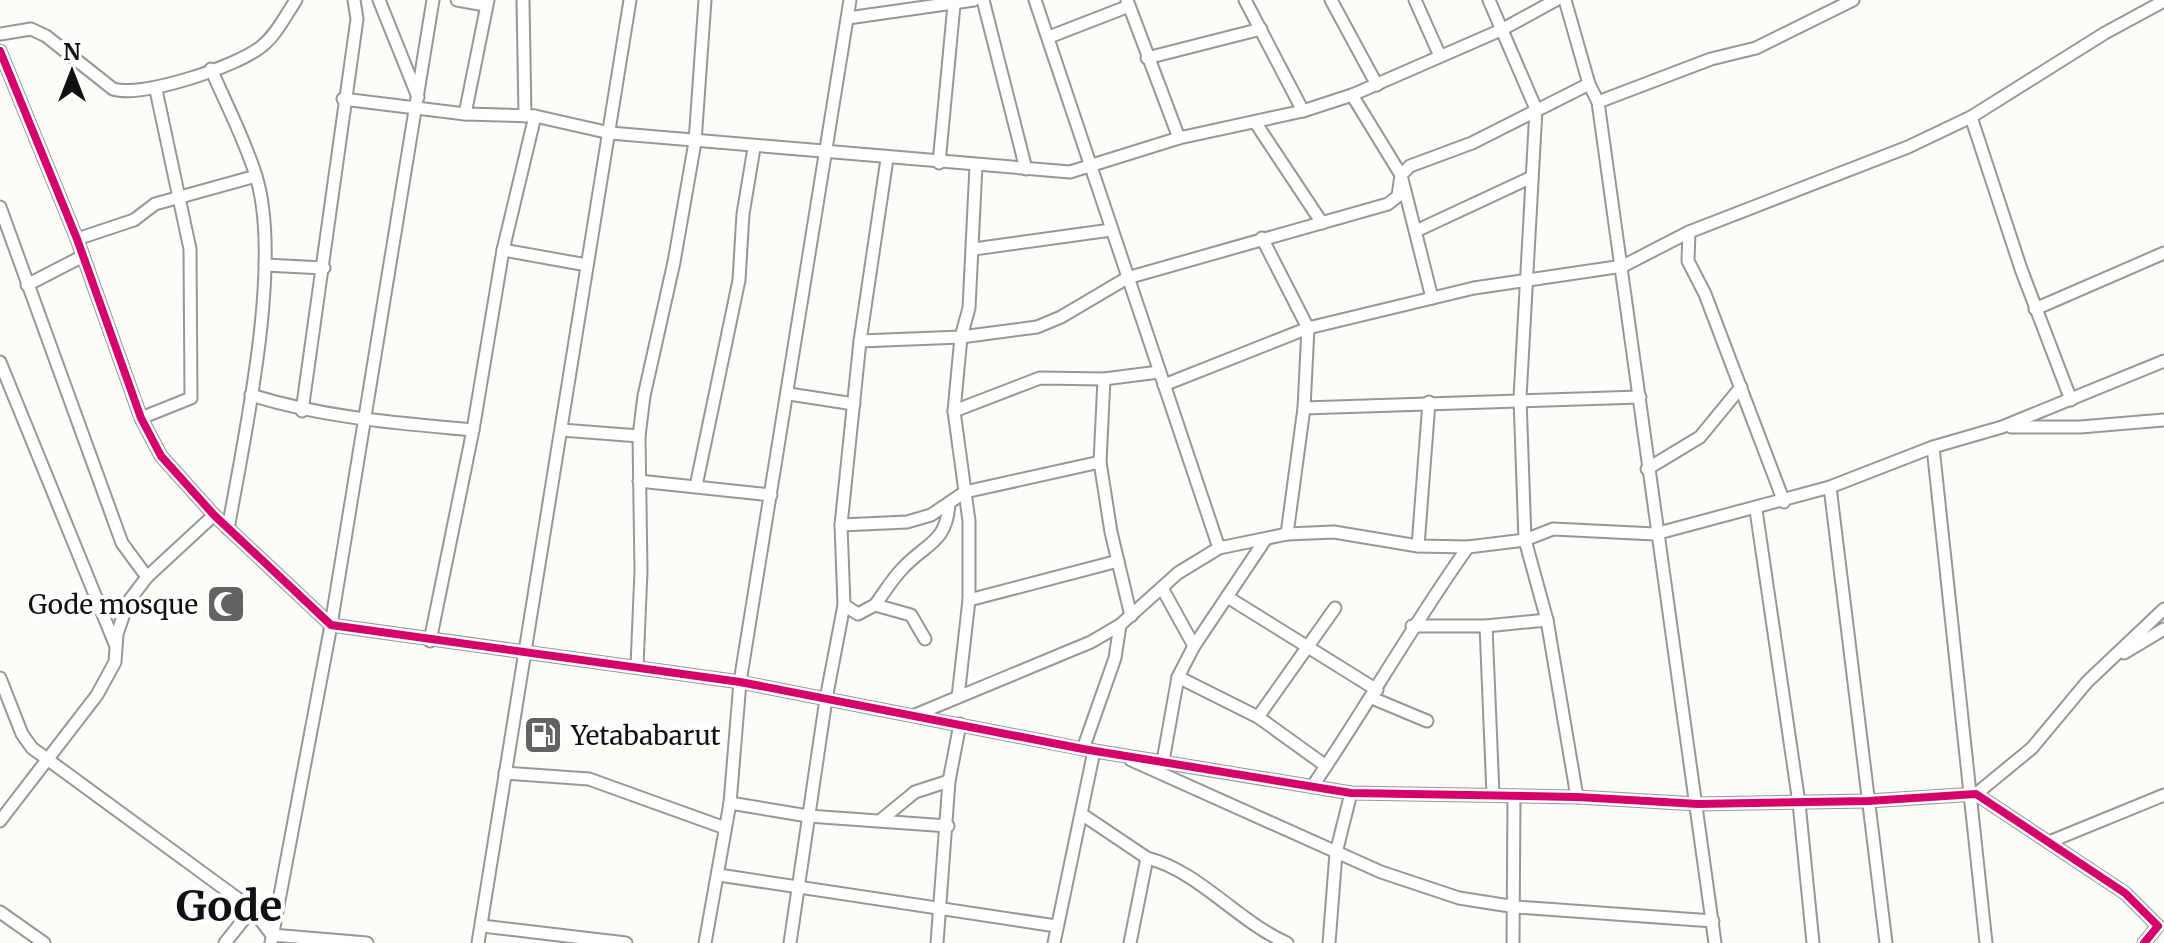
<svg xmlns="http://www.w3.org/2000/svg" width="2164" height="943" font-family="Merriweather,serif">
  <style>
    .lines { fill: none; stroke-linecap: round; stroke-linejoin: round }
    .minor-casing { stroke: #979795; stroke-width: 15 }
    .minor { stroke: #fffffe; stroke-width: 11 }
    .cycleway-casing { stroke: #fff; stroke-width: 13 }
    .cycleway { stroke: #d6006c; stroke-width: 8 }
    .labels { text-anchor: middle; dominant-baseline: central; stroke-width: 8; stroke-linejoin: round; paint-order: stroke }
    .poi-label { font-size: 26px; fill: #111; stroke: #fff; text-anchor: end }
    .town-label { font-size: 42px; font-weight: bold; fill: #111; stroke: #fff }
  </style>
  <rect width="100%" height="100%" fill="#fdfcf7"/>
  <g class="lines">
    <defs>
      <g id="minor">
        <path d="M379 0 418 97"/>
        <path d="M457 0 485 5"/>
        <path d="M523 0 525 116"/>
        <path d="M983 0 1026 169"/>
        <path d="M1035 0 1219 548"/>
        <path d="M1127 0 1179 138"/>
        <path d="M1245 0 1303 111"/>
        <path d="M1331 0 1377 85"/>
        <path d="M1415 0 1440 56"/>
        <path d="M1489 0 1536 109 1520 398 1525 540 1547 620 1577 797"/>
        <path d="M1565 0 1589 84 1598 102 1715 943"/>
        <path d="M848 18 974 0"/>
        <path d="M0 34 31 29 46 36 113 89C143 98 238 66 262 46 276 35 286 15 296 0"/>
        <path d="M1049 37 1129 6"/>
        <path d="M0 51 77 239 141 418 161 456 214 515 331 625 740 682 1083 749 1351 793 1577 797 1698 804 1868 801 1976 794 2125 893 2158 926 2144 943"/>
        <path d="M1147 58 1261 29"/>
        <path d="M211 69C226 104 245 140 256 176 283 263 244 438 228 529"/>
        <path d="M1352 95 1401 175 1432 298"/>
        <path d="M343 99 465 114 535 116 610 133 1070 172 1179 138 1303 111 1352 95 1501 30 1556 0"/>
        <path d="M1598 102 1711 59 1756 48 1853 0"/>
        <path d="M465 114 488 0"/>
        <path d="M1971 117 2021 269 2071 400"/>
        <path d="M1255 122 1322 223"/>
        <path d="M939 163 954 5"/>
        <path d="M0 207 122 543 147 577"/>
        <path d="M1416 231 1532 177"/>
        <path d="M1689 232 1688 261 1705 294 1784 502"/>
        <path d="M1262 238 1308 328 1304 408 1287 534"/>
        <path d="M77 239 134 220 155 204 256 176"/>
        <path d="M974 249 1111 230"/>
        <path d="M503 250 587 265"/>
        <path d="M265 265 324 268"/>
        <path d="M27 285 83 256"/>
        <path d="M2035 309 2164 253"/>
        <path d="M860 341 961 337 1037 327 1061 317 1127 278 1388 204 1398 196 1401 175 1410 166 1472 143 1589 84"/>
        <path d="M0 362 115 644"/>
        <path d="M1104 379 1100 462 1111 532 1131 616"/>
        <path d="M1164 385 1308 328 1474 288 1623 266 1689 232 1908 147 1971 117 2105 33 2164 1"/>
        <path d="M789 394 854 404"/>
        <path d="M251 395C325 418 397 423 473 430"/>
        <path d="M1304 408 1640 397"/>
        <path d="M302 411 357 19 354 0"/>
        <path d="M954 411 1040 378 1104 379 1159 372"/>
        <path d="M141 418 191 398 190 249 156 90"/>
        <path d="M2011 427H2080L2164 420"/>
        <path d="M562 430 639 436"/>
        <path d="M1933 447 1986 943"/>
        <path d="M1647 469 1700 437 1741 387"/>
        <path d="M639 481 771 495"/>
        <path d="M696 486 739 280 743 214 754 148"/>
        <path d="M1830 487 1886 943"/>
        <path d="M1756 510 1799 803 1813 943"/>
        <path d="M841 525 907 522 931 515 965 492 1100 462"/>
        <path d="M1418 546 1429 402"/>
        <path d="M1162 588 1194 646"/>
        <path d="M1229 598 1377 690"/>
        <path d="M969 600 1118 561"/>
        <path d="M844 605 858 614 875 605 911 615 925 639"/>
        <path d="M875 605C884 593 892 579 903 568 926 543 947 543 949 503"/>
        <path d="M1412 626H1486L1547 620"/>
        <path d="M1486 626 1493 795"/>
        <path d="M430 641 473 430 503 250 535 116"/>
        <path d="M2124 653 2164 629"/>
        <path d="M637 666 641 571 639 436 644 396 674 262 695 142 705 0"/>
        <path d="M1178 677 1258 717 1335 608"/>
        <path d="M0 678 22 734 32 748 252 909 272 935 367 943"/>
        <path d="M958 697 969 600V521L954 411 961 337 969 308 976 166"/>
        <path d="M1372 698 1427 721"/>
        <path d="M915 715 1091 642 1120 625 1178 573 1219 548 1287 534 1334 532 1418 546 1468 547 1525 540 1553 529 1655 534 1830 487 1933 447 2002 427 2164 361"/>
        <path d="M1258 717 1326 766"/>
        <path d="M1083 749 1115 658 1120 625"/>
        <path d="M1131 760 1381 872 1459 898 1516 907 1713 921"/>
        <path d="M1163 761 1178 677 1194 646 1265 540"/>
        <path d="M505 773 589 779 725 828"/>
        <path d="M1314 784C1367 706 1413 624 1468 547"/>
        <path d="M1976 794 2032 748 2087 682 2164 609"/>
        <path d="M730 803 808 816 948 826"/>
        <path d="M1083 815 1147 858 1130 943"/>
        <path d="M882 819 915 792 949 781"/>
        <path d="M0 821 97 695 115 662 117 634 128 602 147 577 214 515"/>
        <path d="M2049 842 2164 795"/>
        <path d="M1147 858C1199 871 1237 921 1287 943"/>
        <path d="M719 875 1056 926"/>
        <path d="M0 912 44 943"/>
        <path d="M482 926 626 943"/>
        <path d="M225 943 252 909"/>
        <path d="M271 943 331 625 433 0"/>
        <path d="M478 943 630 0"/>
        <path d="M705 943 730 803 740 682 850 0"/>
        <path d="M790 943 826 699 844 605 841 525 860 341 887 159"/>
        <path d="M937 943 949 781 960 724"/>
        <path d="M1054 943 1094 751"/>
        <path d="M1329 943 1336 853 1351 793"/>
        <path d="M1513 943 1514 796"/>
      </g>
    </defs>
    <!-- minor casing -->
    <use href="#minor" class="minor-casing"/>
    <!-- minor -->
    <use href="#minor" class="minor"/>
    <defs>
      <path id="cycleway" d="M0 51 77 239 141 418 161 456 214 515 331 625 740 682 1083 749 1351 793 1577 797 1698 804 1868 801 1976 794 2125 893 2158 926 2144 943"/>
    </defs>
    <!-- cycleway casing -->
    <use href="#cycleway" class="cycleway-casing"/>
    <!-- cycleway -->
    <use href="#cycleway" class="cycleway"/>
  </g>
  <!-- icons -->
  <defs>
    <symbol id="mosque-square" viewBox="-11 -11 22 22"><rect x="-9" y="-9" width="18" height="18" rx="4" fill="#646362" stroke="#fff"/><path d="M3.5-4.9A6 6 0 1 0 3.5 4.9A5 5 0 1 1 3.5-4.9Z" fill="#fff"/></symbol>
    <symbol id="fuel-square" viewBox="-11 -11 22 22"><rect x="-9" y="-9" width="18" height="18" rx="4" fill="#646362" stroke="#fff"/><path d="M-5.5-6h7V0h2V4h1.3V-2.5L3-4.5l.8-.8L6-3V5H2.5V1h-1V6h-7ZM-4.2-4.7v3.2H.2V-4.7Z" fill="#fff"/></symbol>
  </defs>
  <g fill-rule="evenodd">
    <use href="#mosque-square" x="204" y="582" width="44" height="44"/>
    <use href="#fuel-square" x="521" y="713" width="44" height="44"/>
  </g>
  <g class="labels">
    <!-- poi labels -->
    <g class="poi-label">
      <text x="198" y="604">Gode mosque</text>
      <text x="571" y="735" text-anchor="start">Yetababarut</text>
    </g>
    <!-- town labels -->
    <g class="town-label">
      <text x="229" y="906">Gode</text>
    </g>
  </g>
  <!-- north arrow -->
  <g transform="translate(72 72)" stroke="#ffffff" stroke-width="6" paint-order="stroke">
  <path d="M0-6L14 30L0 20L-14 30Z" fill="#111111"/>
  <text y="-12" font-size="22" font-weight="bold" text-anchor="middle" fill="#111111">N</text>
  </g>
</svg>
